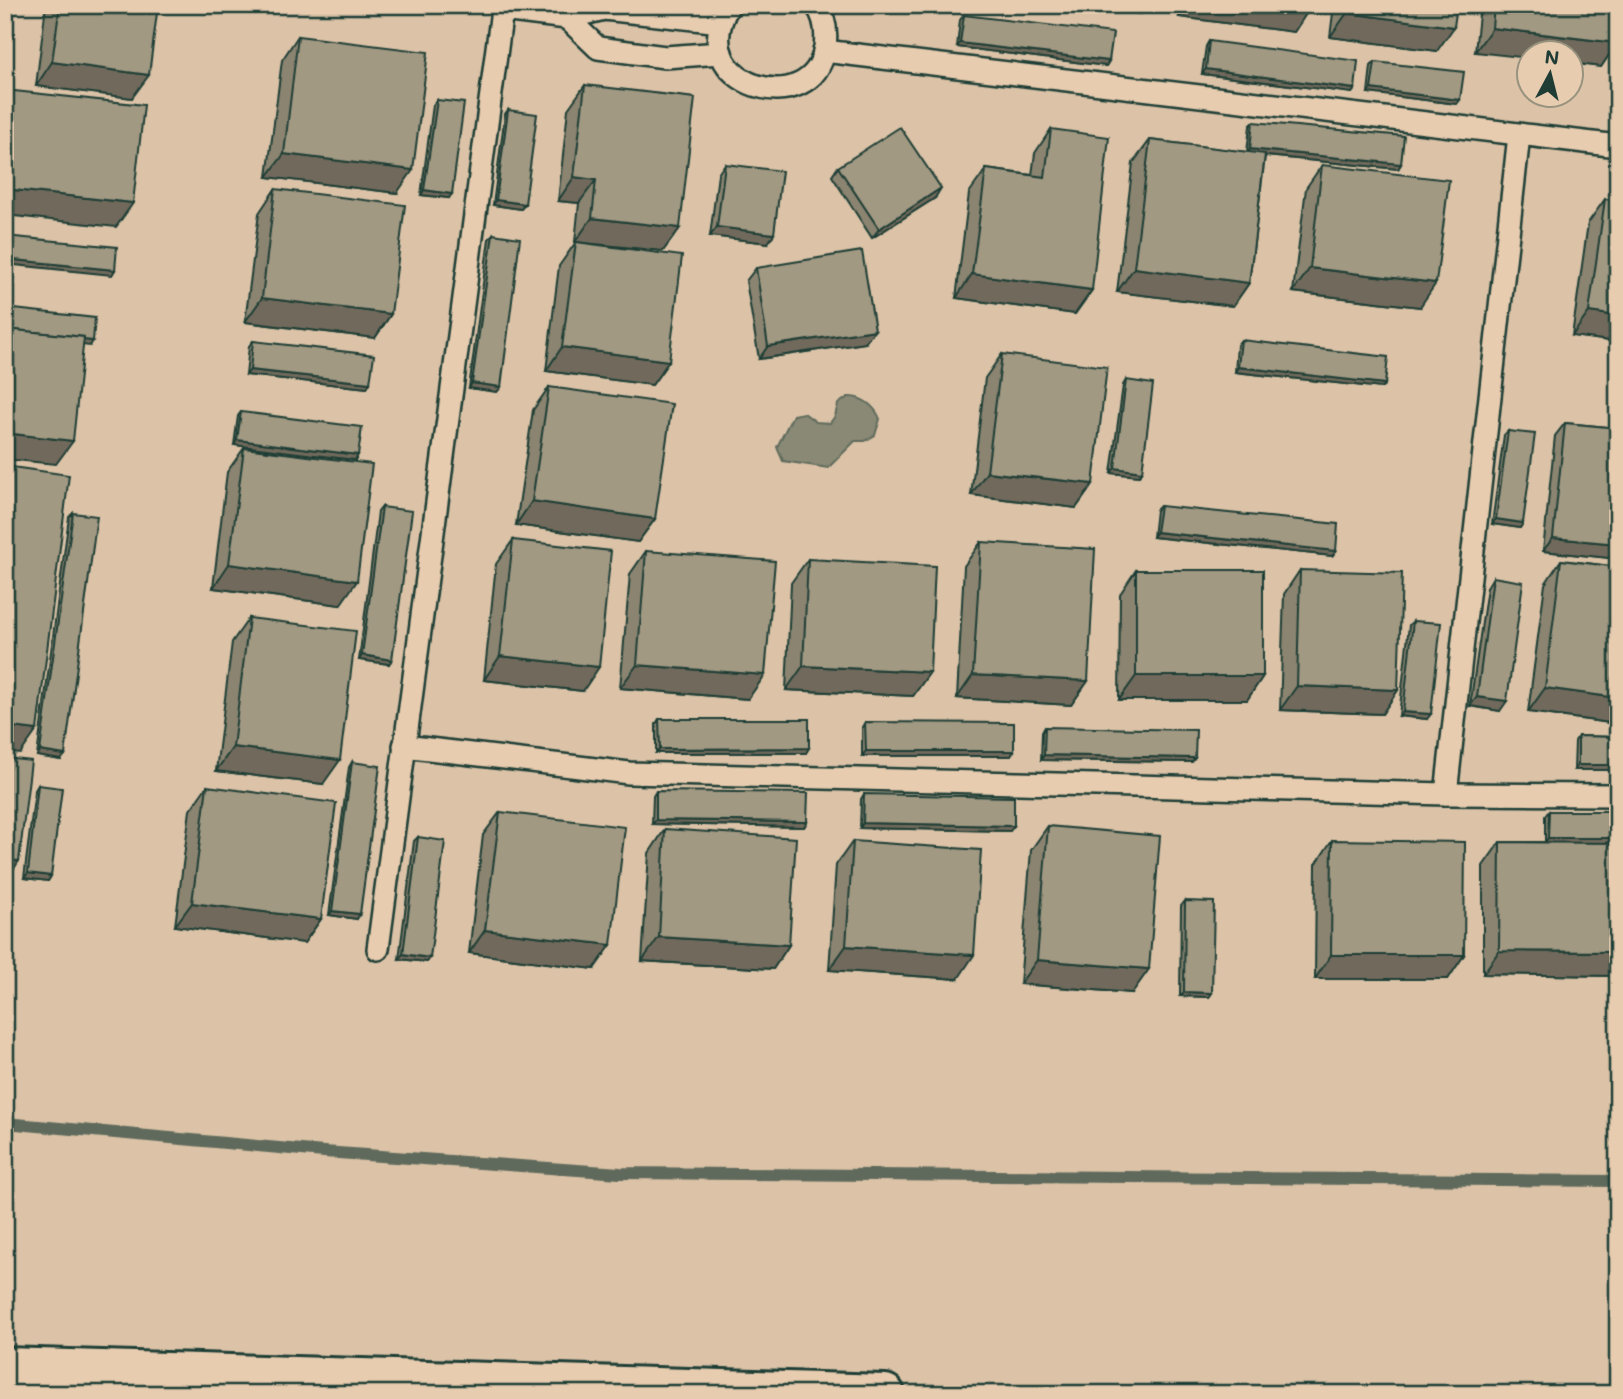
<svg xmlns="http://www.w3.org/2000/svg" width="1623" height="1399" font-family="Mali,sans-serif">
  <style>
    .water { fill: #898975; stroke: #5f6b5b; stroke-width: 2 }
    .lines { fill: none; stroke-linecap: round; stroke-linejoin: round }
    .stream { stroke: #5f6b5b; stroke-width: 12 }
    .service-casing { stroke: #1f3d34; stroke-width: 26 }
    .secondary-casing { stroke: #1f3d34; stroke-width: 44 }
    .service { stroke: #e8ccaf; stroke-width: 21 }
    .secondary { stroke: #e8ccaf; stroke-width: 38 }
    .wall { fill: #8b8471; stroke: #1f3d34; stroke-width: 2 }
    .shaded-wall { fill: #716b5c; stroke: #1f3d34; stroke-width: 2 }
    .building { fill: #a29983; stroke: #1f3d34; stroke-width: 2 }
  </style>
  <rect width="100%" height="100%" fill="#dcc3a8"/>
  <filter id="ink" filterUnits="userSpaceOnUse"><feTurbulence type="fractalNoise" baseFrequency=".0143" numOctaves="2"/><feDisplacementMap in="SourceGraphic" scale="14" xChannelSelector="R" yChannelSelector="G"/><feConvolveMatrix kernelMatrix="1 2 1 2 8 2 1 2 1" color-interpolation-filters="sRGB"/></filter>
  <g filter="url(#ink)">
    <!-- water -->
    <path class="water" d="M848 397C862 396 875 406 880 419L875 435 865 441H855L828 468 783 461 777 447 793 415 804 413 816 422 830 423 835 416 838 404Z"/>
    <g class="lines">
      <!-- stream -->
      <path class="stream" d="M5 1123 324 1152 620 1173 1618 1181"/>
      <defs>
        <g id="service">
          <path d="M729 5C681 86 814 124 825 47 827 32 825 17 816 5"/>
          <path d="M567 18 598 48 665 57 721 53"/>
          <path d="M824 51 1618 146"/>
          <path d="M404 746 629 773 1446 794 1618 795"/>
          <path d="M1446 794 1519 135"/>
          <path d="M378 949 502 10 567 18 604 9 721 22"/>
        </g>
        <path id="secondary" d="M5 1367 885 1394"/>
      </defs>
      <!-- service casing -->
      <use href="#service" class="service-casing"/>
      <!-- secondary casing -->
      <use href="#secondary" class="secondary-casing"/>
      <!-- service -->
      <use href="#service" class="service"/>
      <!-- secondary -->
      <use href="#secondary" class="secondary"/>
    </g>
    <!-- wall -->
    <g class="wall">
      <path d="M46 5H158L132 98 36 86Z"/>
      <path d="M1181 5H1311L1294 32 1179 17Z"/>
      <path d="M1334 5H1457L1437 51 1330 37Z"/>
      <path d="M1480 5H1618L1617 43 1601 67 1571 63V52H1475Z"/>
      <path d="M964 15 1109 61 1106 66 957 47 960 20Z"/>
      <path d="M298 36 397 193 267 177 282 60Z"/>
      <path d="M1209 41 1355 89 1352 93 1202 74 1206 46Z"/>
      <path d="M1375 62 1457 104 1368 93 1371 66Z"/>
      <path d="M585 85 680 228 663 251 575 242 579 203 558 201 568 109Z"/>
      <path d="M437 100 449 198 421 195 433 105Z"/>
      <path d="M508 110 525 204 521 209 493 205 505 114Z"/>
      <path d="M1253 122 1401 164 1398 169 1265 156 1249 283 1233 306 1117 292 1133 163 1150 140 1247 152 1250 126Z"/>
      <path d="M1051 129 1092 290 1075 314 956 298 969 193 986 169 1032 175 1035 153Z"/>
      <path d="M725 164 768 243 710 236 718 174Z"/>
      <path d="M1322 165 1420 307 1293 292 1306 188Z"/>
      <path d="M838 167 935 198 872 238 832 176Z"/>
      <path d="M275 189 391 314 375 338 245 322 259 213Z"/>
      <path d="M1605 199 1618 201V342L1572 336 1588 223Z"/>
      <path d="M493 234 501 387 497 392 469 388 489 239Z"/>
      <path d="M576 242 669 361 652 385 546 371 559 266Z"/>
      <path d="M756 268 865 343 759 359 746 281Z"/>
      <path d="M1241 340 1382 388 1235 372 1237 345Z"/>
      <path d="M253 341 370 383 367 388 246 375 249 346Z"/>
      <path d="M1002 354 1093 484 1076 508 971 495 985 378Z"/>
      <path d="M1126 380 1142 472 1139 476 1111 473 1123 385Z"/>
      <path d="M549 387 655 519 638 542 516 525 533 410Z"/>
      <path d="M241 412 358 455 355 460 234 445 238 416Z"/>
      <path d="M1565 423 1618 428V559L1543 551 1555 436Z"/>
      <path d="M1508 431 1523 523 1520 528 1492 524 1504 435Z"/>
      <path d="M244 448 340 605 213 588 227 472Z"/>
      <path d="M1160 506 1336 551 1332 556 1153 537 1156 510Z"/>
      <path d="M382 507 389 664 359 660 378 512Z"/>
      <path d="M73 513 61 760 37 756 69 517Z"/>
      <path d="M513 540 583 691 484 680 496 564Z"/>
      <path d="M981 542 1088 681 1071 705 957 698 964 566Z"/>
      <path d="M646 551 748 699 620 688 630 574Z"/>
      <path d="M808 559 930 672 913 696 786 690 791 583Z"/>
      <path d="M1561 560 1618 567V724L1528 712 1545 584Z"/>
      <path d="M1136 570 1263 676 1247 700H1119L1120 594Z"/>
      <path d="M1300 570 1398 690 1382 714 1280 710 1284 594Z"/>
      <path d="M1493 577 1500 711 1470 706 1487 587Z"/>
      <path d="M249 618 323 784 216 771 232 642Z"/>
      <path d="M1413 621 1427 719 1399 716 1409 625Z"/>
      <path d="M659 719 806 753H656V724Z"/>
      <path d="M865 722 1011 756H862V727Z"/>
      <path d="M1045 727 1192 762 1041 760 1042 732Z"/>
      <path d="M1578 736 1618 737 1574 770 1575 741Z"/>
      <path d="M352 762 357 919 329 915 349 767Z"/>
      <path d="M38 785 51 876 48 881 24 878 35 790Z"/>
      <path d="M207 786 321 919 304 943 175 926 190 810Z"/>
      <path d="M656 791 807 822 804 827 652 824 653 796Z"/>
      <path d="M864 794 1010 831 860 828 861 799Z"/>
      <path d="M1549 811 1613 976 1483 974V866L1500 842H1545V816Z"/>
      <path d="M500 812 594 969 469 953 483 835Z"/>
      <path d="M1048 826 1132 993 1020 984 1031 850Z"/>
      <path d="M665 829 789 945 773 969 642 961 649 853Z"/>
      <path d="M418 837 430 958 427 962 399 959 414 841Z"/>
      <path d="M1332 840 1464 955 1448 979H1315L1316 864Z"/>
      <path d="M853 841 958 979 829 970 836 865Z"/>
      <path d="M1185 901 1212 993 1209 997 1180 996 1181 906Z"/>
    </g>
    <!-- shaded-wall -->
    <g class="shaded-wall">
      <path d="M1069 5H1147L1141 14Z"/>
      <path d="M1188 5H1290L1310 8 1294 32 1179 17Z"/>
      <path d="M1347 13 1454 27 1437 51 1330 37Z"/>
      <path d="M1492 28 1617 43 1601 67 1571 63V52H1529V58L1475 52Z"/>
      <path d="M960 43 1109 61 1106 66 957 47Z"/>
      <path d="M52 62 149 75 132 98 36 86Z"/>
      <path d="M1206 69 1355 89 1352 93 1202 74Z"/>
      <path d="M1371 89 1460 100 1457 104 1368 93Z"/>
      <path d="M1250 149 1401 164 1398 169 1247 154Z"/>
      <path d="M284 154 413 170 397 193 267 177Z"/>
      <path d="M574 177 596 180 579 203 558 201Z"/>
      <path d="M941 188 935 198 872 238 879 229Z"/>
      <path d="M5 189 133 203 116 227 5 215Z"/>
      <path d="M424 190 452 194 449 198 421 195Z"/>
      <path d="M496 200 525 204 521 209 493 205Z"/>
      <path d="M592 218 680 228 663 251 575 242Z"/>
      <path d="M717 227 774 234 768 243 710 236Z"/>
      <path d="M5 259 115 270 112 275 5 264Z"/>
      <path d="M1134 268 1249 283 1233 306 1117 292Z"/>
      <path d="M1310 268 1436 283 1420 307 1293 292Z"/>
      <path d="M972 274 1092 290 1075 314 956 298Z"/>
      <path d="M262 298 391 314 375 338 245 322Z"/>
      <path d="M1589 312 1618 316V342L1572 336Z"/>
      <path d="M875 330 865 343 759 359 768 346Z"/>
      <path d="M5 331 93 341 90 346 5 336Z"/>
      <path d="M562 347 669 361 652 385 546 371Z"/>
      <path d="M1238 367 1385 384 1382 388 1235 372Z"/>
      <path d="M250 370 370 383 367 388 246 375Z"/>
      <path d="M472 383 501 387 497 392 469 388Z"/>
      <path d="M5 433 73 441 56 464 5 459Z"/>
      <path d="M237 440 358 455 355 460 234 445Z"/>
      <path d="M1115 468 1142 472 1139 476 1111 473Z"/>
      <path d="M987 472 1093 484 1076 508 971 495Z"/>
      <path d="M532 501 655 519 638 542 516 525Z"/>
      <path d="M1496 519 1523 523 1520 528 1492 524Z"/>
      <path d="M1156 532 1336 551 1332 556 1153 537Z"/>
      <path d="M1553 538 1618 544V559L1543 551Z"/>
      <path d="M229 564 357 581 340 605 213 588Z"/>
      <path d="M362 655 392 660 389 664 359 660Z"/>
      <path d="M500 656 599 667 583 691 484 680Z"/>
      <path d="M637 665 765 675 748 699 620 688Z"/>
      <path d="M803 666 930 672 913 696 786 690Z"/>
      <path d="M973 675 1088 681 1071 705 957 698Z"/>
      <path d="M1136 676H1263L1247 700H1119Z"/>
      <path d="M1297 686 1398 690 1382 714 1280 710Z"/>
      <path d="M1545 688 1618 698V724L1528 712Z"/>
      <path d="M1477 697 1507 701 1500 711 1470 706Z"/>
      <path d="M1403 712 1431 714 1427 719 1399 716Z"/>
      <path d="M5 726 37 730 20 754 5 752Z"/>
      <path d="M233 747 340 760 323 784 216 771Z"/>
      <path d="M809 748 806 753H656L660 749Z"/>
      <path d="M40 751 65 755 61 760 37 756Z"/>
      <path d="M866 751H1014L1011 756H862Z"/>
      <path d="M1044 755 1195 758 1192 762 1041 760Z"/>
      <path d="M1578 765H1618V770H1574Z"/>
      <path d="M656 820 807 822 804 827 652 824Z"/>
      <path d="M863 823 1014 826 1010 831 860 828Z"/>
      <path d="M1548 838H1618V843H1545Z"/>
      <path d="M5 860 19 861 5 882Z"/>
      <path d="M28 873 51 876 48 881 24 878Z"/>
      <path d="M192 903 321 919 304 943 175 926Z"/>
      <path d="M332 911 360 914 357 919 329 915Z"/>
      <path d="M485 930 611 945 594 969 469 953Z"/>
      <path d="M659 937 789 945 773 969 642 961Z"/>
      <path d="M846 946 974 955 958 979 829 970Z"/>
      <path d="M1499 951 1618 952V969L1613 976 1483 974Z"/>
      <path d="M403 954 430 958 427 962 399 959Z"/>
      <path d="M1331 955H1464L1448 979H1315Z"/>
      <path d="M1037 960 1149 969 1132 993 1020 984Z"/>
      <path d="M1184 992 1212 993 1209 997 1180 996Z"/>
    </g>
    <!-- building -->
    <g class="building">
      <path d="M60 5H158L149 75 52 62Z"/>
      <path d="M1290 5H1311L1310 8Z"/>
      <path d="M1348 5H1457L1454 27 1347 13Z"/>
      <path d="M1494 5H1618L1617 43 1492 28Z"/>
      <path d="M964 15 1113 33 1109 61 960 43Z"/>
      <path d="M298 36 428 52 413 170 284 154Z"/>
      <path d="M1209 41 1358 61 1355 89 1206 69Z"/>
      <path d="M1375 62 1464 72 1460 100 1371 89Z"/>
      <path d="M585 85 695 98 680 228 592 218 596 180 574 177Z"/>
      <path d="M5 90 144 105 133 203 5 189Z"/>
      <path d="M437 100 464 103 452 194 424 190Z"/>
      <path d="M508 110 537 114 525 204 496 200Z"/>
      <path d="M1253 122 1404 136 1401 164 1250 149Z"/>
      <path d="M900 127 941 188 879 229 838 167Z"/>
      <path d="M1051 129 1109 137 1092 290 972 274 986 169 1045 177Z"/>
      <path d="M1150 140 1265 154 1249 283 1134 268Z"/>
      <path d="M725 164 782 171 774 234 717 227Z"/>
      <path d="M1322 165 1449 180 1436 283 1310 268Z"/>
      <path d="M275 189 405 205 391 314 262 298Z"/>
      <path d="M1605 199 1618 201V316L1589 312Z"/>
      <path d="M493 234 520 238 501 387 472 383Z"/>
      <path d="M5 236 117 247 115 270 5 259Z"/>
      <path d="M576 242 682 256 669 361 562 347Z"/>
      <path d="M862 251 875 330 768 346 756 268Z"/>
      <path d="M5 308 95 318 93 341 84 340V337L5 329Z"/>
      <path d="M5 329 84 337 73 441 5 433Z"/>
      <path d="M1241 340 1388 357 1385 384 1238 367Z"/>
      <path d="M253 341 374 355 370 383 250 370Z"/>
      <path d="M1002 354 1107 367 1093 484 987 472Z"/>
      <path d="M1126 380 1153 384 1142 472 1115 468Z"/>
      <path d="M549 387 672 404 655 519 532 501Z"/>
      <path d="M241 412 362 427 358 455 237 440Z"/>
      <path d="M1565 423 1618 428V544L1553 538Z"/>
      <path d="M1508 431 1535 434 1523 523 1496 519Z"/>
      <path d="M244 448 372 464 357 581 229 564Z"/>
      <path d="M5 466 69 475 37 730 5 726Z"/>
      <path d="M1160 506 1338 524 1336 551 1156 532Z"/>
      <path d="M382 507 412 511 392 660 362 655Z"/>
      <path d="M73 513 97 516 65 755 40 751Z"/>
      <path d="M513 540 611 551 599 667 500 656Z"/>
      <path d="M981 542 1095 549 1088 681 973 675Z"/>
      <path d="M646 551 775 561 765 675 637 665Z"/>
      <path d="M808 559 935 566 930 672 803 666Z"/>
      <path d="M1561 560 1618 567V698L1545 688Z"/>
      <rect x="1136" y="570" width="127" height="106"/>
      <path d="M1300 570 1402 573 1398 690 1297 686Z"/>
      <path d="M1493 577 1523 582 1507 701 1477 697Z"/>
      <path d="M249 618 356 631 340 760 233 747Z"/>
      <path d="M1413 621 1441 623 1431 714 1403 712Z"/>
      <path d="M659 719H809V748L660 749Z"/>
      <path d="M865 722 1014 723V751H866Z"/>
      <path d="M1045 727 1196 730 1195 758 1044 755Z"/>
      <path d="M1578 736 1618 737V765H1578Z"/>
      <path d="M5 758 31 761 19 861 5 860Z"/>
      <path d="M352 762 380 766 360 914 332 911Z"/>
      <path d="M38 785 62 788 51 876 28 873Z"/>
      <path d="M207 786 336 803 321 919 192 903Z"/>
      <path d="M656 791 808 793 807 822 656 820Z"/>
      <path d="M864 794 1014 797V826L863 823Z"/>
      <path d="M1549 811H1618V838H1548Z"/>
      <path d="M500 812 625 827 611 945 485 930Z"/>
      <path d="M1048 826 1160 836 1149 969 1037 960Z"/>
      <path d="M665 829 796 838 789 945 659 937Z"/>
      <path d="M418 837 445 841 430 958 403 954Z"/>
      <path d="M1332 840 1465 842 1464 955H1331Z"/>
      <path d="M853 841 981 850 974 955 846 946Z"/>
      <path d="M1500 842 1618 843V952L1499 951Z"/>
      <path d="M1185 901 1214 902 1212 993 1184 992Z"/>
    </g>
  </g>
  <!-- margin -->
  <rect width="1623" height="1399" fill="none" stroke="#e8ccaf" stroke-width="28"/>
  <rect x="14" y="14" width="1595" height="1371" fill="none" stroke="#1f3d34" stroke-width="2.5" filter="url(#ink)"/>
  <!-- north arrow -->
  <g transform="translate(1550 74) rotate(7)"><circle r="33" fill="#e8ccaf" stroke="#98937e" stroke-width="2"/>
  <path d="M0-5L12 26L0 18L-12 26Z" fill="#1f3d34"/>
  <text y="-10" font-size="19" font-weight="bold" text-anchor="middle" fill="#1f3d34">N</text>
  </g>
</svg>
